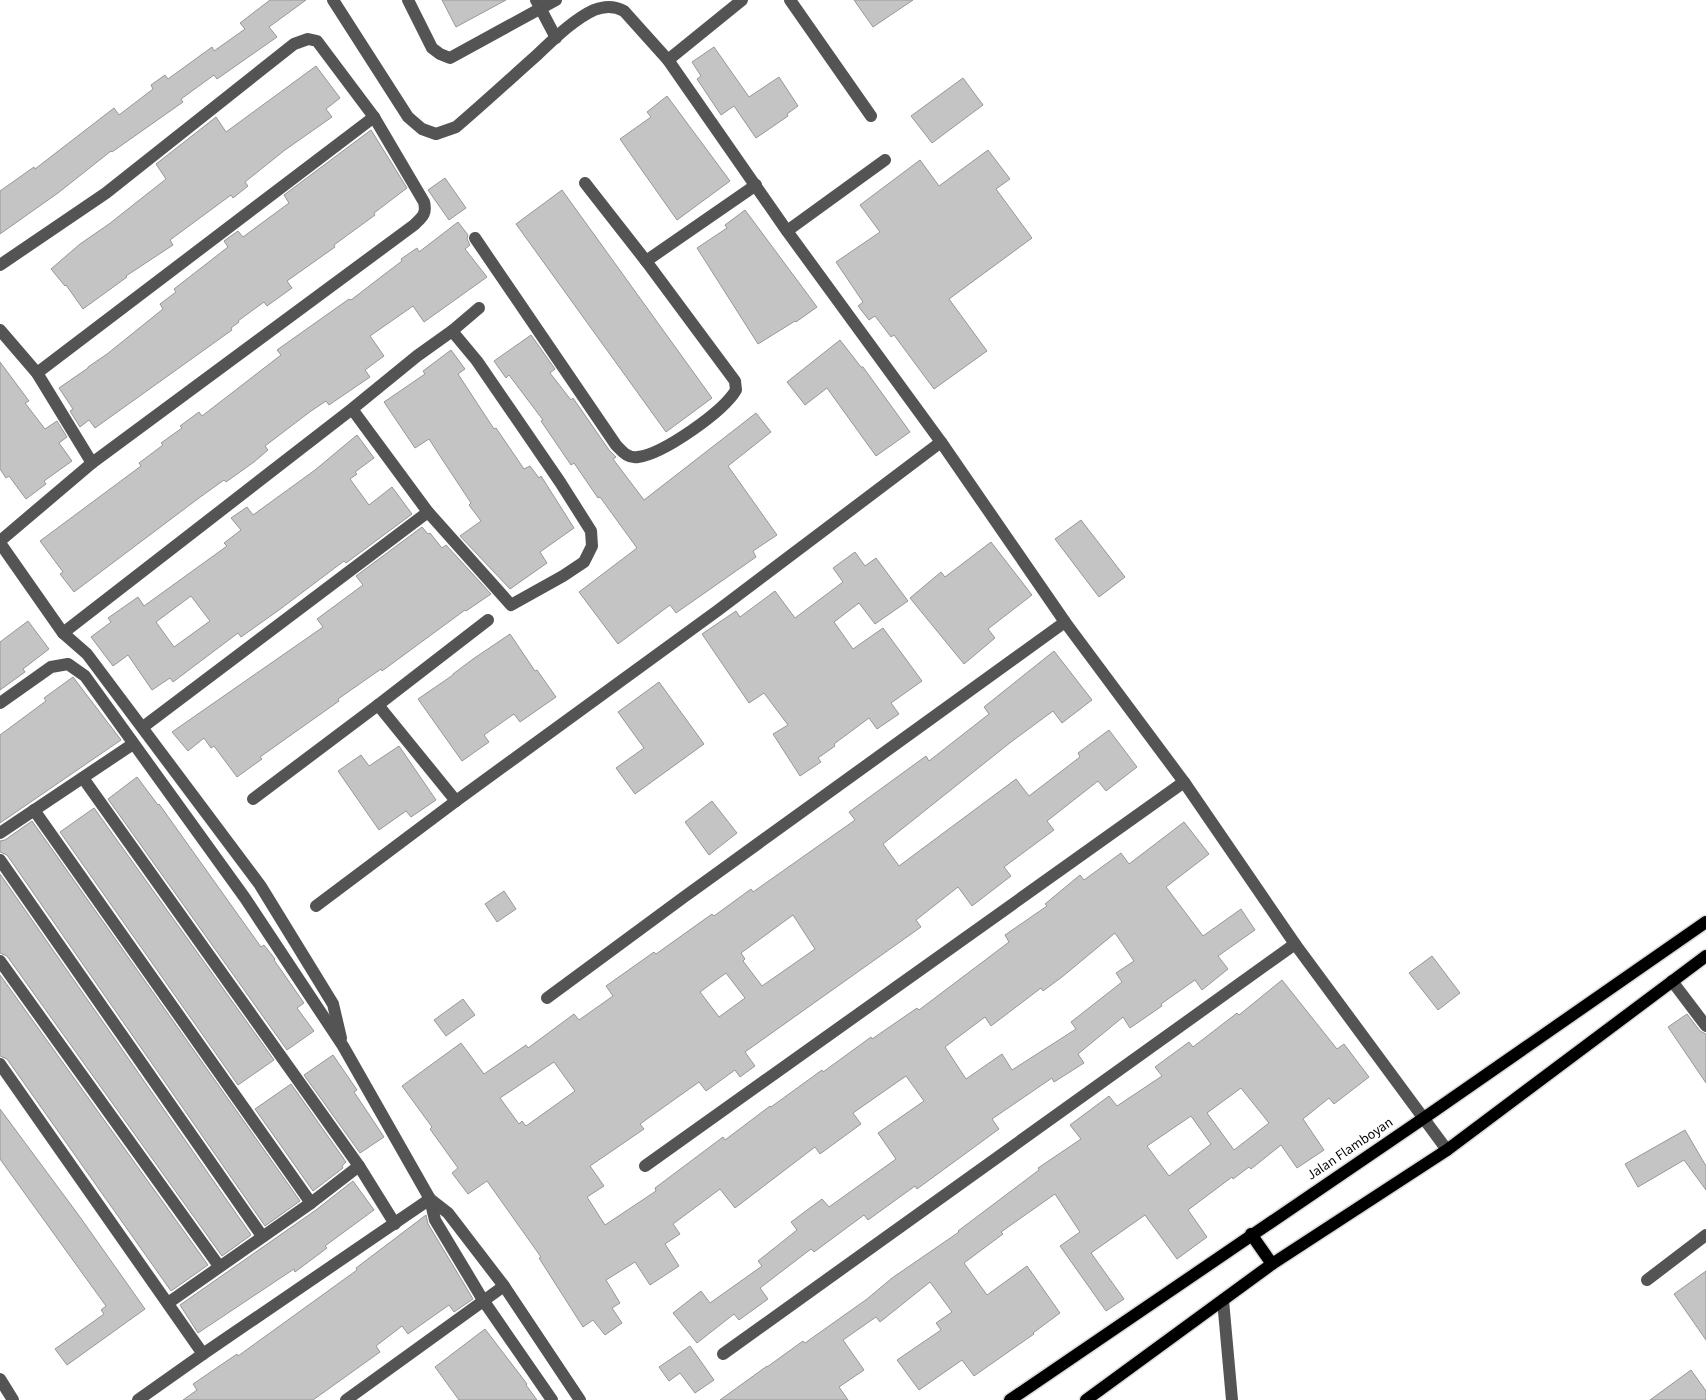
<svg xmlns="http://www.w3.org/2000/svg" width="1706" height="1400" font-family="'Source Sans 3',sans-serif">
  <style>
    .building { fill: #c4c4c4; stroke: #989898; fill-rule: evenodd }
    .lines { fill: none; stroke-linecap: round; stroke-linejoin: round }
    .major-casing { stroke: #dbdbdb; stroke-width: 15 }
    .minor { stroke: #545454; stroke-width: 12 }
    .major { stroke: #000; stroke-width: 12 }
    .labels { text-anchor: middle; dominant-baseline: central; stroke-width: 4; stroke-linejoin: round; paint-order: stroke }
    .street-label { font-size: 14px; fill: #000; stroke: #fff }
  </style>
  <rect width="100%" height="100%" fill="#fff"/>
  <!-- building -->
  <g class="building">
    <path d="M270 0H306L269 27 277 37 217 79 214 75 181 99 183 102 112 152 111 151 58 193 0 234V191L34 167 35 169 114 108 119 115 153 89 151 85 165 75 168 79 212 47 214 51 245 29 240 23Z"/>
    <path d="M442 0H506L456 27Z"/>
    <path d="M854 0H913L873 27Z"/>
    <path d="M714 47 749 97 779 77 798 106 787 114 788 116 756 138 734 106 721 115 697 79 701 76 692 62Z"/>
    <path d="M316 66 340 98 326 109 332 117 285 150 245 182 248 186 233 198 231 195 170 240 173 245 126 276 127 277 83 309 66 285 65 286 51 269 80 244 109 224 166 179 156 164 197 132 216 117 226 132Z"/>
    <path d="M963 78 983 105 932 143 911 116Z"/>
    <path d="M667 96 730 181 677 220 620 139 651 117 647 112Z"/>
    <path d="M371 130 407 188 374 213 375 215 334 245 335 247 287 281 292 288 267 306 264 302 238 321 239 322 231 328 232 330 95 428 89 420 80 427 70 411 73 409 59 388 88 368V367L107 354 163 309 160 304 176 292 174 289 228 247 224 241 238 231 243 237 289 203 284 195Z"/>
    <path d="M988 150 1010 179 996 189 1032 238 949 299 987 351 934 389 894 335 891 337 875 316 869 320 858 306 863 302 836 262 880 232 860 205 920 160 939 186Z"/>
    <path d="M445 178 466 208 449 220 428 190Z"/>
    <path d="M562 190 712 398 666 432 516 224Z"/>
    <path d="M745 210 817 307 796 322 795 321 758 344 697 248 727 228 725 225Z"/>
    <path d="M458 222 468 235 467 239 470 245 465 249 487 277 424 322 413 306 370 336 384 356 365 370 370 377 329 405 326 401 311 411 265 446 268 450 254 462 226 482 224 480 199 498 74 592 60 574 63 572 40 541 141 466 139 463 163 445 161 443 182 428 180 426 199 412 202 416 281 355 277 350 332 311 349 299 351 300 390 270 402 261 401 259 417 248 419 252Z"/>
    <path d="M531 335 555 369 550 373 571 400 573 398 609 450 616 457 613 459 644 500 756 413 771 432 728 466 777 535 753 551 756 557 676 613 670 605 618 644 579 592 637 548 600 497 598 498 574 463 571 465 541 421 543 420 509 375 506 378 494 361Z"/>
    <path d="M840 340 861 367H863L910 432 876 456 827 388 805 405 787 382Z"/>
    <path d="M451 350 465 369 458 374 494 429 496 428 524 469 530 466 539 478 541 476 574 528 540 552 547 563 510 589 460 536 481 521 469 505 471 503 440 456 429 439 415 448 384 402 425 374 423 371Z"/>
    <path d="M0 362 29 401 25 403 45 429 57 421 67 437 59 443 72 461 44 481 46 484 26 499 9 476 6 478 0 469Z"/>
    <path d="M357 435 374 458 355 472 357 474 350 479 369 505 392 487 412 514 346 563 344 561 279 610 241 637 238 633 173 682 170 678 152 690 128 655 113 666 91 637 111 622 108 618 138 597 144 606 227 546 224 543 241 530 231 518 247 507 253 515 315 470ZM191 596 210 621 174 647 156 622Z"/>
    <path d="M1081 520 1125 577 1099 597 1055 539Z"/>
    <path d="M422 527 428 534 430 533 442 548 446 545 491 594 466 611 465 610 382 671 381 669 338 699 339 701 260 757 262 759 237 777 214 746 211 748 204 738 188 751 172 732 323 627 317 619 363 585 356 576Z"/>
    <path d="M991 542 1032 595 988 629 995 638 964 664 910 598 941 572 945 577Z"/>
    <path d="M855 552 865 566 876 558 908 601 875 624 859 603 834 622 853 649 883 628 922 681 891 703 899 714 877 729 869 718 834 744 835 746 818 758 821 762 800 776 773 734 788 725 764 693 749 703 702 634 736 611 740 617 775 591 795 618 843 582 833 568Z"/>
    <path d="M28 621 49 649 23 669 25 672 0 690V642Z"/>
    <path d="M510 634 535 671 537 670 556 697 520 722 514 714 484 735 489 742 462 761 418 699 453 675V674L473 659Z"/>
    <path d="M1054 651 1092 700 1062 723 1053 711 1011 742 883 844 899 866 1016 779 1029 796 1080 757 1078 753 1109 730 1137 767 1106 791 1098 781 1047 821 1054 830 1004 867 1011 876 972 906 958 887 916 920 921 927 745 1052 755 1066 740 1077 735 1070 706 1091 699 1082 640 1124 644 1129 590 1166 604 1186 587 1197 605 1225 656 1191 655 1188 723 1137 725 1140 770 1106 771 1107 822 1070 823 1072 871 1037 872 1039 917 1008 919 1010 1009 942 1005 935 1047 906 1045 904 1080 875 1084 880 1121 853 1129 864 1184 822 1209 854 1166 887 1203 936 1241 909 1255 930 1218 956 1228 969 1202 990 1195 980 1161 1004 1162 1006 1130 1028 1123 1017 1078 1054 1084 1063 1054 1082 1052 1078 992 1119 999 1129 917 1189 915 1186 868 1220 864 1215 814 1252 811 1249 760 1288 768 1299 739 1320 734 1314 697 1343 673 1313 701 1291 710 1303 762 1266 758 1261 797 1230 791 1222 822 1199 829 1207 896 1159 878 1133 924 1101 906 1076 853 1113 861 1124 820 1154 815 1147 735 1208 720 1189 673 1224 680 1234 665 1244 679 1266 650 1285 635 1262 606 1280 620 1303 612 1308 622 1323 605 1335 593 1320 583 1327 539 1258 541 1257 487 1181 468 1194 452 1173 458 1168 430 1129 432 1127 402 1086 461 1043 484 1074 526 1045 528 1048 574 1014 579 1020 613 996 606 986 654 952 656 954 712 914 714 916 751 889 753 892 855 820 849 812 926 756 929 761 989 714 984 707ZM793 915 815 949 762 986 743 961 745 959 741 953ZM1115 933 1134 961 1116 973 1122 982 1071 1022 1076 1029 1012 1070 1002 1054 966 1079 945 1047 985 1017 991 1026 1041 988 1043 991 1062 977ZM726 973 745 998 719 1017 700 992ZM554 1062 575 1091 526 1126 522 1121 519 1124 500 1098Z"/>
    <path d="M73 677 121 740 0 823V735L46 701 44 698Z"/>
    <path d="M659 682 704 744 635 794 616 768 644 748 618 712Z"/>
    <path d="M399 746 436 800 411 817 406 811 379 830 338 771 361 755 369 766Z"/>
    <path d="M137 777 158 805 159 804 261 947 264 945 275 959 274 960 304 1003 297 1008 314 1031 287 1050 108 799Z"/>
    <path d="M712 801 737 833 709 855 685 822Z"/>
    <path d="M94 808 274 1060 238 1085 60 832Z"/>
    <path d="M32 821 300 1201 265 1226 7 855 0 852V841L5 840Z"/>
    <path d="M0 874 251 1235 222 1256 7 956 0 953Z"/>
    <path d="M504 891 516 909 497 922 485 904Z"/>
    <path d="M1432 956 1460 993 1438 1010 1409 973Z"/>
    <path d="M0 975 208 1265 171 1291 7 1059 0 1056Z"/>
    <path d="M1282 980 1337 1049 1344 1044 1369 1077 1334 1104 1329 1098 1303 1119 1324 1150 1297 1168 1281 1145 1251 1169 1249 1167 1233 1179 1232 1177 1188 1210 1207 1237 1177 1259 1145 1215 1091 1253 1124 1299 1106 1311 1060 1246 1080 1232 1055 1194 1001 1232 1003 1234 964 1263 987 1295 1027 1266 1060 1313 1033 1333 1034 1334 974 1376 962 1360 919 1390 897 1360 941 1330 936 1323 952 1312 930 1282 880 1322 876 1317 843 1340 864 1370 839 1387 848 1400H720L767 1366V1367L803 1341 805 1343 867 1299 892 1278 959 1232 958 1231 1039 1170 1038 1168 1081 1139 1070 1125 1109 1096 1117 1106 1162 1076 1155 1067 1189 1042 1193 1047 1237 1013 1239 1015ZM1241 1088 1269 1123 1234 1150 1207 1113ZM1191 1116 1211 1144 1169 1176 1147 1146Z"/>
    <path d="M463 999 475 1015 446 1036 434 1020Z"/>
    <path d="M1687 1014 1700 1031 1706 1034V1083L1668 1027Z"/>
    <path d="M333 1055 357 1090 354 1092 384 1137 360 1153 304 1075Z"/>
    <path d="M291 1084 346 1162 342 1166 343 1168 313 1191 255 1109Z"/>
    <path d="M0 1109 80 1217 145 1309 67 1365 55 1349 104 1314 101 1310 106 1306 0 1159Z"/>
    <path d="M1685 1130 1706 1166V1190L1684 1160 1638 1187 1625 1164Z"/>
    <path d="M353 1181 374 1210 325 1246 327 1248 295 1272 294 1269 198 1333 180 1305 316 1210Z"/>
    <path d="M426 1215 428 1224 473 1299 454 1312 449 1305 408 1334 402 1326 376 1346 380 1352 313 1400H183L197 1390 193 1384 237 1354 238 1356 357 1270 356 1268Z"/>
    <path d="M1706 1271V1340L1674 1294Z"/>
    <path d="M485 1329 527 1384 526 1385 537 1400H459L435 1367Z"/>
    <path d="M690 1346 714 1380 695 1393 680 1373 669 1381 659 1367Z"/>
    <path d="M1691 1370 1706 1391V1400H1650Z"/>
  </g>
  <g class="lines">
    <defs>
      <g id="major">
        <path d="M1251 1234 1272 1264"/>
        <path d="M1010 1400 1424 1118 1706 922"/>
        <path d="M1086 1400 1272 1264 1447 1150 1706 956"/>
      </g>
    </defs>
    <!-- major casing -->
    <use href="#major" class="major-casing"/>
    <!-- minor -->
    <g class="minor">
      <path d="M333 0 408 117 422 129 436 134 456 127C483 104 510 79 537 55 553 40 574 19 594 10 604 6 615 6 624 11L668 60 787 231 941 442 1065 622 1184 782 1295 944 1447 1150"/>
      <path d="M408 0 432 48 440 54 450 58 556 0"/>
      <path d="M536 0 556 38"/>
      <path d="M790 0 871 116"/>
      <path d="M668 60 742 0"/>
      <path d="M787 231 885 160"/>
      <path d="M475 238 616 445C622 451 628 459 638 457 663 454 723 412 736 390L735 381 646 261 585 183"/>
      <path d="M646 261 756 185"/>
      <path d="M0 265 106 193 294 44 308 39 317 41 374 117 424 202C427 214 422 217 414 225L92 463 0 541"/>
      <path d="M0 330 37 373 92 463"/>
      <path d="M452 331 479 308"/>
      <path d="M37 373 374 117"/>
      <path d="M0 543 63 633 87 654 260 885 333 1004 341 1038"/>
      <path d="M63 633 352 409 417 356 452 331 477 361 560 482 591 531 592 546 584 562 563 576 511 605 428 512 352 409"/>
      <path d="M0 703 51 667 68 664 85 676 245 898 343 1046 430 1199 435 1220 483 1300 552 1400"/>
      <path d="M378 705 456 801"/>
      <path d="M143 727 428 512"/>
      <path d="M83 778 359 1166 395 1224"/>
      <path d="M253 799 378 705 488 620"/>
      <path d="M34 810 311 1203"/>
      <path d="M0 833 133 744"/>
      <path d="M0 860 262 1236"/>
      <path d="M316 906 456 801 717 611 941 442"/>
      <path d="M0 961 219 1266"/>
      <path d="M1672 981 1706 1026"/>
      <path d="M547 998 684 897 1065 622"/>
      <path d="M0 1064 203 1354"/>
      <path d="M645 1166 1184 782"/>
      <path d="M430 1199 448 1213 504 1286 580 1400"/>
      <path d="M1647 1280 1706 1235"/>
      <path d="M1223 1300 1232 1400"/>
      <path d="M168 1303 311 1203 359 1166"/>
      <path d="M723 1354 1295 944"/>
      <path d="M0 1379 13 1400"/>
      <path d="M138 1400 203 1354 430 1199"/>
      <path d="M346 1400 504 1286"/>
    </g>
    <!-- major -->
    <use href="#major" class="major"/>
  </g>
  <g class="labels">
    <!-- street labels -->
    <g class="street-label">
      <text transform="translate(1350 1149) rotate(-34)">Jalan Flamboyan</text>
    </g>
  </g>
</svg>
